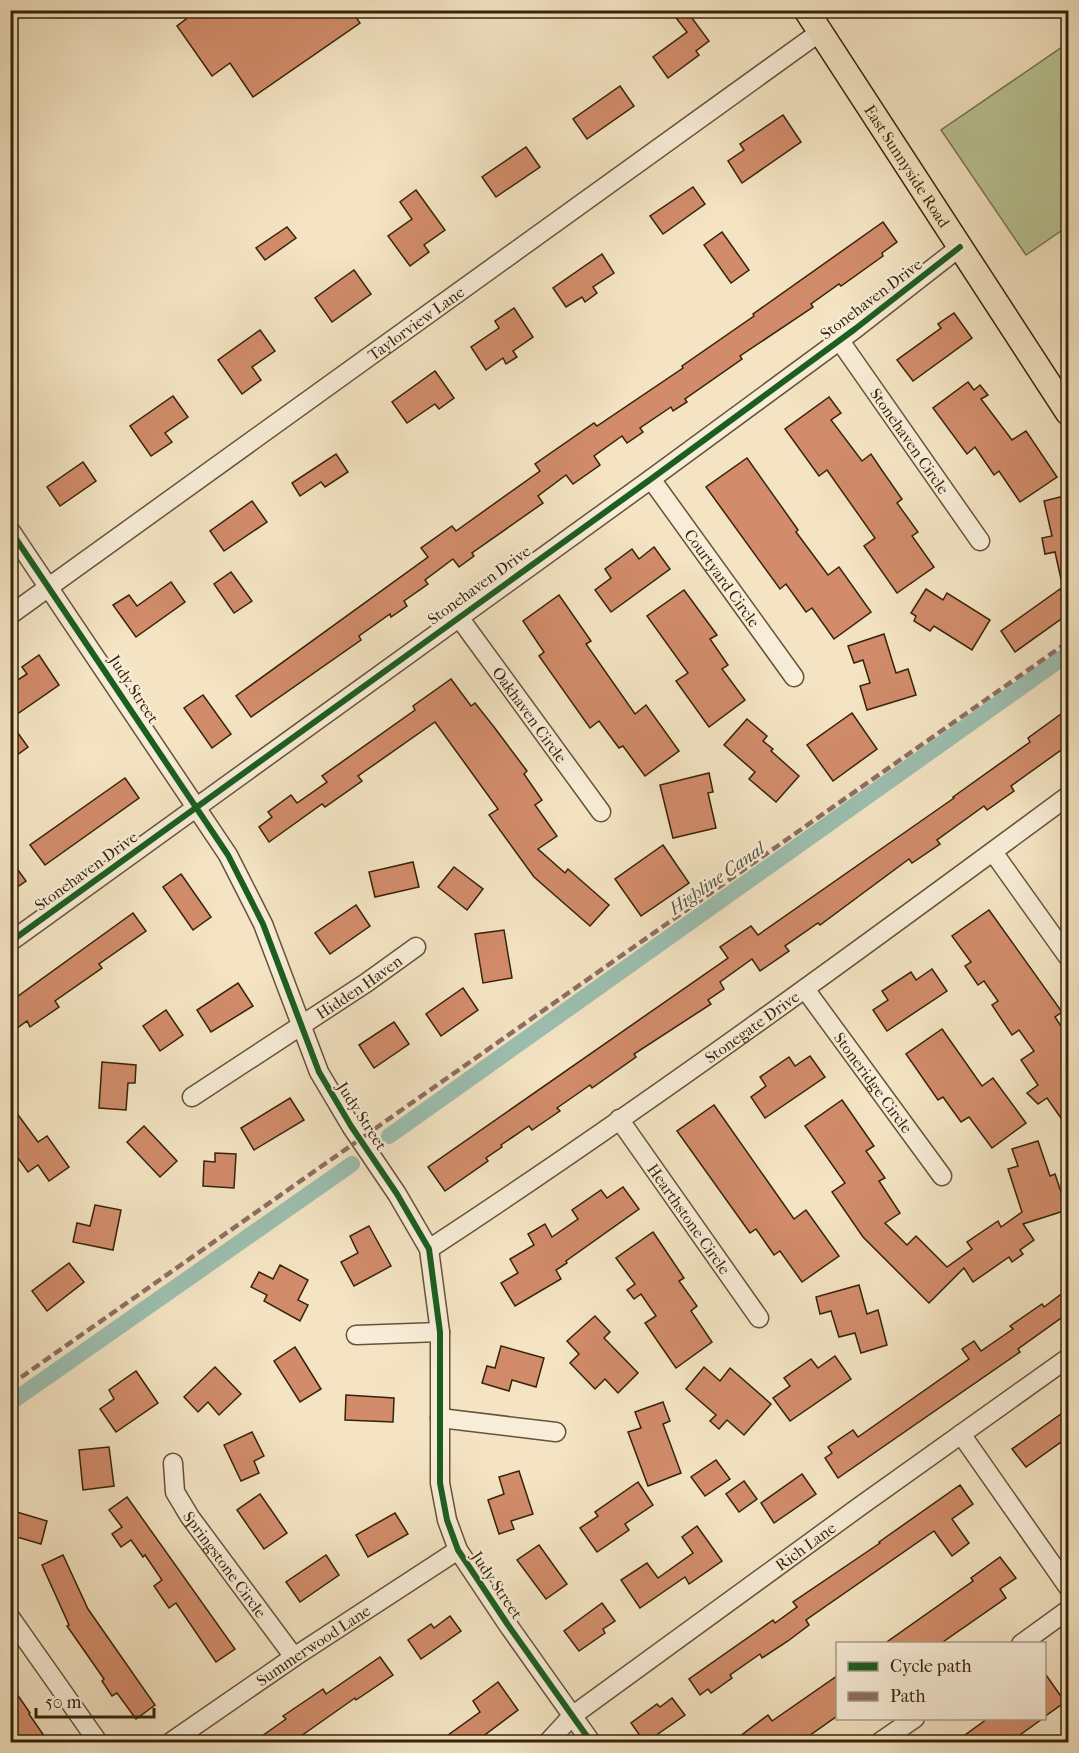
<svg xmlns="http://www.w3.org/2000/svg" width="1079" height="1753" font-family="'IM FELL French Canon',serif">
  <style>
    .green { fill: #bac495; stroke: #78744e; stroke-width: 1.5 }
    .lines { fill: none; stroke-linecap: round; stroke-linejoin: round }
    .canal { stroke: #9cbfb0; stroke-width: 16 }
    .building { fill: #d28c6b; stroke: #362308; stroke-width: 1.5 }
    .minor-casing { stroke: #665337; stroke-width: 21 }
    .major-casing { stroke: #362308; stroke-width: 27 }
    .minor { stroke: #f8edd8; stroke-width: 18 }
    .major { stroke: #f4e4c3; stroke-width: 24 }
    .quiet { stroke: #8d6e63; stroke-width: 4.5; stroke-dasharray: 9 4.5; stroke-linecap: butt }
    .cycleway-casing { stroke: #f8edd8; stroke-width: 10 }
    .cycleway { stroke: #1b5e20; stroke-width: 6 }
    .labels { text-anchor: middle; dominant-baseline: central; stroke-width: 4.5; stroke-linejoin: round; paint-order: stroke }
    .street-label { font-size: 16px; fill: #362308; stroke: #f8edd8 }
    .water-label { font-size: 18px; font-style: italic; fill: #55523a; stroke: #f8edd8 }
  </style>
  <rect width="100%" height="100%" fill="#f4e4c3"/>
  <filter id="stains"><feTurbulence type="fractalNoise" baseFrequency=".00333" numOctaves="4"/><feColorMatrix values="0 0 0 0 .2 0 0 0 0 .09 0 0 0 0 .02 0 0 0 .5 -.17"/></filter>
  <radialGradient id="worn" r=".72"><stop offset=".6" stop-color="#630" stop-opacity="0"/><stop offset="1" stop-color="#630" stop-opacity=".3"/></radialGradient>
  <!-- green -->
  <path class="green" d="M1068 43V226L1026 255 941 130Z"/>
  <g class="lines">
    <!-- canal -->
    <g class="canal">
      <path d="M389 1136 1068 654"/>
      <path d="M10 1403 352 1164"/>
    </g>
  </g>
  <!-- building -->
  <g class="building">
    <path d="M180 10H351L360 23 253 97 230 63 212 76 177 26 186 19Z"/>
    <path d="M670 10H686L709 41 696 51 699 55 668 78 653 57 687 32Z"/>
    <path d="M620 86 634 106 587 139 573 119Z"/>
    <path d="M783 115 801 142 742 183 728 161 744 150 740 144Z"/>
    <path d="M526 147 540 167 496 197 482 177Z"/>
    <path d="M693 187 705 204 663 234 650 216Z"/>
    <path d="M416 190 445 230 424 245 429 252 410 266 388 236 412 219 400 202Z"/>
    <path d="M883 222 897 242 882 253 883 256 841 286 839 284 811 304 813 307 740 356 742 359 685 399 687 402 673 411 671 407 640 428 643 432 627 443 622 436 594 456 600 465 573 484 566 475 538 496 543 503 472 553 474 556 459 567 453 559 425 580 428 584 404 601 407 606 391 617 390 614 359 636 361 640 251 717 236 696 428 557 421 548 452 526 456 531 540 471 535 464 594 423 597 426 683 368 682 366 754 316 753 314Z"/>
    <path d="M287 227 296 238 265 260 256 248Z"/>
    <path d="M722 232 749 270 731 283 704 245Z"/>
    <path d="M602 254 614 273 593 287 597 293 585 302 582 297 566 307 553 288Z"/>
    <path d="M354 270 371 294 332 322 315 298Z"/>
    <path d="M514 308 533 337 513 351 517 357 506 364 503 358 486 370 471 347 499 328 495 321Z"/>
    <path d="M954 313 972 338 913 381 897 360 941 328 938 324Z"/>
    <path d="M260 330 275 351 252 367 261 380 242 394 218 360Z"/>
    <path d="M435 371 454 398 439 409 435 404 407 423 392 402Z"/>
    <path d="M968 382 974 390 980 385 988 395 981 399 1012 440 1026 431 1057 477 1020 502 999 471 994 475 975 447 967 454 933 408Z"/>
    <path d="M173 396 188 417 165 433 172 442 151 456 130 426Z"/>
    <path d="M829 397 841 413 831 420 862 461 871 454 881 469 902 499 897 503 918 532 912 536 934 567 897 593 864 546 875 538 827 470 819 476 785 429Z"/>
    <path d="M336 454 348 472 325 487 321 482 300 496 292 483Z"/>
    <path d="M747 458 798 530 796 532 828 575 839 567 871 612 834 639 812 608 806 612 786 584 780 589 706 487Z"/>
    <path d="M83 462 96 481 60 506 47 487Z"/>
    <path d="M1068 495V587L1063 588 1055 552 1045 554 1042 538 1052 536 1044 501Z"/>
    <path d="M252 501 267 522 224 551 210 531Z"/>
    <path d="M654 547 670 569 611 612 595 590 611 578 605 569 632 549 639 559Z"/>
    <path d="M231 572 252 601 234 613 214 584Z"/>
    <path d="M171 582 185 602 136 637 113 605 129 595 137 606Z"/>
    <path d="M926 589 943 600 947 593 990 620 972 650 934 626 930 631 914 621 916 616 911 613Z"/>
    <path d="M1060 589 1068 602V614L1015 652 1001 631Z"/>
    <path d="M684 590 717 635 710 639 728 665 722 669 745 700 709 727 676 681 688 673 647 616Z"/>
    <path d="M559 595 591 641 586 644 635 714 646 705 679 751 645 776 623 746 619 748 599 721 590 728 539 656 544 652 523 621Z"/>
    <path d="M884 634 896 673 908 669 916 695 867 710 860 686 870 683 863 660 854 663 848 646Z"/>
    <path d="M39 655 59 685 10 719V685L27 674 22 667Z"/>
    <path d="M451 679 471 706 475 703 494 727 527 771 524 774 542 800 535 805 557 836 538 849 565 873 568 869 609 905 590 926 534 877 489 815 498 809 435 722 358 776 362 781 325 807 322 804 269 842 259 827 272 817 268 812 291 795 297 803 327 782 322 776 415 710 413 706Z"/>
    <path d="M203 695 231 734 212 748 184 708Z"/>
    <path d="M1068 709V745L1011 786 1014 791 987 810 984 806 937 840 940 844 912 863 909 859 820 925 818 923 785 946 789 951 760 971 752 959 720 982 724 989 708 1000 711 1004 634 1054 636 1057 592 1088 590 1085 557 1108 560 1111 532 1130 529 1126 501 1145 502 1147 486 1158 488 1161 445 1191 428 1167 728 958 720 947 751 926 758 935 954 798 953 797 1030 742 1028 738Z"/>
    <path d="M852 713 877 749 833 781 807 745Z"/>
    <path d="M747 719 767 736 763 741 773 749 771 751 799 776 776 802 749 779 755 772 724 745Z"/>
    <path d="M10 722 28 747 10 760Z"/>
    <path d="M709 773 713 792 708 793 716 828 673 838 660 785Z"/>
    <path d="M125 778 139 798 45 865 30 845Z"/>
    <path d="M663 845 689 883 641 916 615 879Z"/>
    <path d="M10 859 26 881 10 892Z"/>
    <path d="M413 862 419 887 375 897 369 872Z"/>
    <path d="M454 867 483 889 467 910 438 887Z"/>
    <path d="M181 874 211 917 193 930 163 887Z"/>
    <path d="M356 905 370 926 330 954 315 933Z"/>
    <path d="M989 910 1062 1012 1055 1017 1068 1037V1128L1047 1098 1038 1104 1027 1093 1038 1085 1021 1060 1034 1051 1019 1030 1012 1035 992 1005 998 1001 984 981 978 985 965 966 971 962 952 936Z"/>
    <path d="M133 913 146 931 99 964 102 968 55 1001 59 1007 30 1027 27 1021 16 1029 10 1021V1002Z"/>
    <path d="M504 930 512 978 483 983 475 934Z"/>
    <path d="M932 969 947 991 887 1031 873 1010 888 1000 882 991 911 972 916 980Z"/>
    <path d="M238 983 253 1006 211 1032 197 1010Z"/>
    <path d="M463 988 478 1010 441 1036 426 1014Z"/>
    <path d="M166 1010 183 1035 160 1051 143 1026Z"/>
    <path d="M394 1022 409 1044 374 1068 359 1045Z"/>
    <path d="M942 1029 982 1086 993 1078 1026 1123 992 1148 969 1117 961 1122 943 1097 938 1100 906 1054Z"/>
    <path d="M810 1056 825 1077 765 1118 751 1097 766 1086 760 1077 789 1057 795 1066Z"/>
    <path d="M102 1062 136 1065 135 1083H128L126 1110 99 1108Z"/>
    <path d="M290 1098 304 1120 254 1150 241 1128Z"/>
    <path d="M842 1100 874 1146 866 1151 885 1178 879 1181 900 1213 885 1223 907 1245 916 1236 947 1267 972 1249 967 1242 998 1221 1001 1227 1022 1212 1008 1169 1018 1166 1012 1149 1038 1141 1050 1176 1055 1174 1067 1210 1023 1224 1034 1240 1020 1250 1023 1254 1012 1262 1009 1257 973 1282 964 1268 929 1303 863 1237 832 1192 845 1183 805 1126Z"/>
    <path d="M10 1104 38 1142 47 1136 69 1167 49 1181 38 1165 28 1172 10 1147Z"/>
    <path d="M714 1105 794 1219 806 1210 839 1256 802 1282 780 1251 774 1255 756 1229 750 1233 677 1131Z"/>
    <path d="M144 1126 177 1161 160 1177 127 1142Z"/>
    <path d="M215 1153 236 1154 234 1188 203 1186 204 1161 215 1162Z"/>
    <path d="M623 1187 639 1209 566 1261 567 1263 556 1270 561 1279 515 1306 501 1283 518 1273 510 1259 534 1245 528 1234 545 1224 552 1237 578 1219 572 1210 601 1190 607 1198Z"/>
    <path d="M95 1205 121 1210 113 1250 73 1242 77 1223 90 1226Z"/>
    <path d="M369 1226 391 1266 354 1286 341 1262 358 1253 350 1236Z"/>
    <path d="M653 1232 684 1278 679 1281 697 1306 691 1311 712 1342 676 1368 645 1323 656 1316 641 1294 634 1299 627 1290 635 1284 616 1258Z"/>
    <path d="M69 1263 84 1282 47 1311 32 1291Z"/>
    <path d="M280 1265 308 1280 298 1300 308 1305 300 1321 264 1301 267 1295 251 1287 259 1272 273 1279Z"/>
    <path d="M859 1285 867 1314 878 1310 887 1345 861 1353 855 1333 839 1337 831 1311 820 1314 816 1297Z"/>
    <path d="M1068 1289V1313L1018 1349 1020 1352 838 1478 825 1458 832 1453 828 1447 853 1430 858 1437 969 1359 962 1349 974 1341 981 1351 1013 1329 1010 1326 1042 1304 1044 1307Z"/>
    <path d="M595 1316 610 1332 604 1338 638 1373 618 1393 605 1379 595 1389 570 1363 579 1354 567 1341Z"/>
    <path d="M501 1346 544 1358 536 1387 512 1380 509 1391 482 1383 487 1366 495 1368Z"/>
    <path d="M295 1347 321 1389 300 1402 274 1361Z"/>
    <path d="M835 1356 851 1379 790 1421 773 1398 790 1386 784 1378 811 1359 818 1368Z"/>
    <path d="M215 1367 241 1394 219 1415 208 1402 198 1412 184 1397Z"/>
    <path d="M704 1367 720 1381 730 1368 771 1404 744 1435 727 1420 719 1429 710 1421 716 1415 686 1389Z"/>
    <path d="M136 1371 158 1403 116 1432 100 1409 114 1399 109 1390Z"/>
    <path d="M346 1395 394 1398 393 1422 345 1420Z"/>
    <path d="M663 1402 670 1421 663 1424 681 1473 648 1486 628 1432 641 1428 635 1412Z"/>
    <path d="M1068 1409V1437L1026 1467 1012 1449Z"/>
    <path d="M252 1432 264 1456 254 1461 259 1473 241 1481 224 1445Z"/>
    <path d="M109 1447 114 1486 83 1490 79 1450Z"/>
    <path d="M716 1460 730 1479 705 1496 691 1477Z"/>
    <path d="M519 1471 533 1514 511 1521 514 1529 499 1534 488 1500 504 1494 499 1477Z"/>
    <path d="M802 1474 816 1494 774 1523 761 1503Z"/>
    <path d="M744 1481 757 1499 739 1512 726 1494Z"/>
    <path d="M638 1482 653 1505 625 1524 629 1530 597 1552 580 1528 598 1516 595 1512Z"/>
    <path d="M960 1485 973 1504 952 1519 969 1543 952 1556 934 1531 806 1620 809 1625 788 1641 762 1658 760 1654 730 1675 732 1678 711 1693 708 1689 700 1695 689 1679 773 1620 775 1623 797 1607 793 1602 880 1543 879 1542Z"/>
    <path d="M260 1494 287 1533 264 1549 237 1510Z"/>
    <path d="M127 1497 235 1649 216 1662 176 1603 169 1608 154 1586 162 1580 145 1555 143 1557 131 1540 121 1547 112 1534 122 1527 109 1510Z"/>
    <path d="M10 1510 47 1521 41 1544 10 1535Z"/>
    <path d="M395 1513 408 1534 368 1557 356 1535Z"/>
    <path d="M697 1526 722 1561 689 1584 685 1577 640 1608 621 1580 647 1563 658 1578 693 1553 682 1537Z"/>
    <path d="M539 1545 567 1584 546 1599 517 1560Z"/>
    <path d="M63 1555 88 1609 155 1705 136 1719 117 1693 112 1696 102 1681 104 1679 67 1626 69 1625 42 1565Z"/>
    <path d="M326 1555 339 1575 300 1602 286 1582Z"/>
    <path d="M1000 1557 1016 1578 1000 1589 1006 1598 940 1644H884L973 1581 971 1578Z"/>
    <path d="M602 1603 615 1621 603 1629 605 1633 579 1651 564 1631Z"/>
    <path d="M450 1616 461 1631 421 1659 408 1640 431 1624 434 1628Z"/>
    <path d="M380 1657 393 1675 356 1700 355 1698 291 1743H252L286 1719 283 1716 323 1689 326 1694Z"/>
    <path d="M1044 1672 1065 1702 1044 1717Z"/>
    <path d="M837 1676V1716L799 1743H731L768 1715 772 1721Z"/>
    <path d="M498 1682 518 1710 474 1743H437L480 1712 473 1701Z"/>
    <path d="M10 1684 30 1713 29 1714 49 1743H20L10 1729Z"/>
    <path d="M672 1698 685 1715 645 1743 631 1723 657 1704 660 1707Z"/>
    <path d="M987 1719H1042L1009 1743H954Z"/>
  </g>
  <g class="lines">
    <defs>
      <g id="minor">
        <path id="s1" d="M840 341 980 541"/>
        <path id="s2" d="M651 479 794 677"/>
        <path d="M10 530 228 855 263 924 319 1072 351 1126 397 1194 429 1249 440 1332V1483L447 1520 458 1550 508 1625 591 1742"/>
        <path id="s3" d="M10 615 820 32"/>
        <path id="s4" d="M458 616 601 812"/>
        <path d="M993 852 1068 957"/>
        <path d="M10 942 651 479 855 329 960 247"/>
        <path id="s5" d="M805 989 942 1176"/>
        <path id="s6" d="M192 1097 366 983 416 947"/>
        <path id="s7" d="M619 1119 759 1318"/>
        <path id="s8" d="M429 1249C647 1106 858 951 1068 796"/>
        <path d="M356 1335 440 1332"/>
        <path d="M440 1418 556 1432"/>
        <path d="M961 1434 1068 1587"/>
        <path id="s9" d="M173 1463 175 1492 190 1517 294 1657"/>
        <path d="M10 1617 98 1742"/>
        <path d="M1021 1644 1068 1610"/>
        <path id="s10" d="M171 1742 294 1657 458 1550"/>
        <path id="s11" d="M548 1742 572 1716 859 1507 1068 1358"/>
        <path d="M880 1742 915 1718"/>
      </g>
      <g id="major">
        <path id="s12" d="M806 10 1068 413"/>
      </g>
    </defs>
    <!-- minor casing -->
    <use href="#minor" class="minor-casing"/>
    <!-- major casing -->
    <use href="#major" class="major-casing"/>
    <!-- minor -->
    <use href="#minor" class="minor"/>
    <!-- major -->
    <use href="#major" class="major"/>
    <!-- quiet -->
    <path class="quiet" d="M10 1385 1068 642"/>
    <defs>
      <g id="cycleway">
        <path d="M10 530 228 855 263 924 319 1072 351 1126 397 1194 429 1249 440 1332V1483L447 1520 458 1550 508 1625 591 1742"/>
        <path d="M10 942 651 479 855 329 960 247"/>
      </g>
    </defs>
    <!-- cycleway casing -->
    <use href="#cycleway" class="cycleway-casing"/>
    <!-- cycleway -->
    <use href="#cycleway" class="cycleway"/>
  </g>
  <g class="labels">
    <!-- street labels -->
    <g class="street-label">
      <text stroke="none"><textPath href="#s12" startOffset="186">East Sunnyside Road</textPath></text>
      <text transform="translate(871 299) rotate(-37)">Stonehaven Drive</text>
      <text stroke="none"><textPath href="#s3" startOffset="500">Taylorview Lane</textPath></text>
      <text stroke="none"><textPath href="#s1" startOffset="122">Stonehaven Circle</textPath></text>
      <text stroke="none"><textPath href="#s2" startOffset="122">Courtyard Circle</textPath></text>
      <text transform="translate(479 585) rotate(-36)">Stonehaven Drive</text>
      <text transform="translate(134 689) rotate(57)">Judy Street</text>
      <text stroke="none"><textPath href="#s4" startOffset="122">Oakhaven Circle</textPath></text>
      <text transform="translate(86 871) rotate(-36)">Stonehaven Drive</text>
      <text stroke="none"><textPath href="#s6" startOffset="200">Hidden Haven</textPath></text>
      <text stroke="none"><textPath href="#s8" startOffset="392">Stonegate Drive</textPath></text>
      <text stroke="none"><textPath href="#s5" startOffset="116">Stoneridge Circle</textPath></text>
      <text transform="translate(362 1116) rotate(57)">Judy Street</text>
      <text stroke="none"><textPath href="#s7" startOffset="122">Hearthstone Circle</textPath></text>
      <text stroke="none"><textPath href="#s11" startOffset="324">Rich Lane</textPath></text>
      <text stroke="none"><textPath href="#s9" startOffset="117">Springstone Circle</textPath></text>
      <text transform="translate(497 1585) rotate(56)">Judy Street</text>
      <text stroke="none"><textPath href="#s10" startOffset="172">Summerwood Lane</textPath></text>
    </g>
    <!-- water labels -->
    <g class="water-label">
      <text transform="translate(717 879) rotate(-35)">Highline Canal</text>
    </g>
  </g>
  <!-- margin -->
  <rect width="1079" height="1753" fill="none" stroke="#f4e4c3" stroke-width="36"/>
  <rect x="12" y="12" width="1055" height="1729" fill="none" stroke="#362308" stroke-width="3"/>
  <rect x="18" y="18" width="1043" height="1717" fill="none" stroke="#362308" stroke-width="1.5"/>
  <!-- legend -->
  <rect x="836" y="1642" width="210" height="78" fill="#f8edd8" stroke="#aa9c85" stroke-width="1.5"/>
  <rect x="848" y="1662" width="30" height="9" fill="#1b5e20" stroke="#aa9c85" stroke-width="1.5"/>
  <text x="890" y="1672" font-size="18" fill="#362308">Cycle path</text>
  <rect x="848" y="1692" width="30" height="9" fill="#8d6e63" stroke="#aa9c85" stroke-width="1.5"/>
  <text x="890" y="1702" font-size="18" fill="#362308">Path</text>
  <!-- scale -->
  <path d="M36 1708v9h118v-9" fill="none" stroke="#362308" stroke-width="3"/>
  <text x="45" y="1708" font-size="18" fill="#362308" stroke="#f8edd8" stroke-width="4.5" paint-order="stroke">50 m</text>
  <rect width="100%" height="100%" filter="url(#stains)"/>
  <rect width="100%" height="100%" fill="url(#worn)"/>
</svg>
